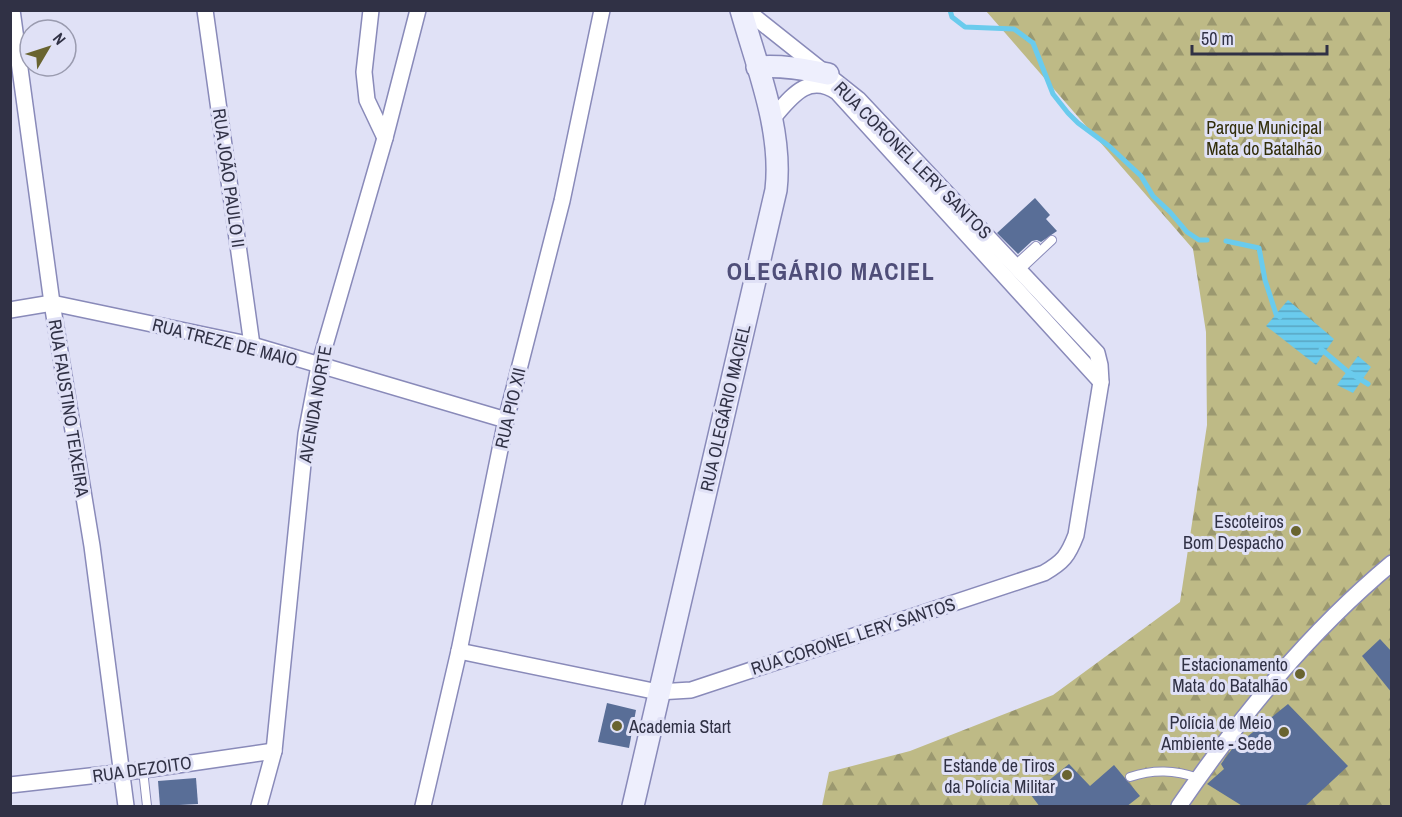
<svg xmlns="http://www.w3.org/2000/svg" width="1402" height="817" font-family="'Archivo Narrow',sans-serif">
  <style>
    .forest { fill: url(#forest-firs) }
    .water { fill: url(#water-rules) }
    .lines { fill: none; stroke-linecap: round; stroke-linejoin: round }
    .stream { stroke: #6acbed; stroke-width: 5 }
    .building { fill: #596e97 }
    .lane-casing { stroke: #898ab9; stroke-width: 10 }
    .street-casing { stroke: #898ab9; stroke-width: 18 }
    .secondary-casing { stroke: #898ab9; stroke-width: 24 }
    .lane { stroke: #fff; stroke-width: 8 }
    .street { stroke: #fff; stroke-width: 15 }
    .secondary { stroke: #eeeffd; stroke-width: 21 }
    .poi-dot { fill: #696430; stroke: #e0e1f6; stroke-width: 2 }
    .labels { text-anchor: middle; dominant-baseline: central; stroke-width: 6; stroke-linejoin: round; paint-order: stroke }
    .park-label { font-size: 18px; fill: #322e0a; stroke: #e0e1f6 }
    .street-label { font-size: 18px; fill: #303145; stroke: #e0e1f6 }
    .poi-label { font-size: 18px; fill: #303145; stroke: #e0e1f6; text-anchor: end }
    .district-label { font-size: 24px; font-weight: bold; letter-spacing: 1.5px; fill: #4f4e79; stroke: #e0e1f6 }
  </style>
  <defs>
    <pattern id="forest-firs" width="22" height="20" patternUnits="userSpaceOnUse" patternTransform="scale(1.5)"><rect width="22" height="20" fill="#beba86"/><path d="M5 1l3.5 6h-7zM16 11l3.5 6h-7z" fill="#9b986f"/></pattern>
    <pattern id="water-rules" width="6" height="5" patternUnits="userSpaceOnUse" patternTransform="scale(1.5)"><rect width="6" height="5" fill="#6acbed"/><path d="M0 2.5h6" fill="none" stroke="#58a5c2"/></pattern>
  </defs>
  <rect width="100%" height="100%" fill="#e0e1f6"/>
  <!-- forest -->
  <path class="forest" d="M986 11H1391V806H822L829 772 910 751 1053 695 1180 602 1207 425 1206 332 1193 249Z"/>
  <!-- water -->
  <g class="water">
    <path d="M1288 300 1334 339 1316 365 1266 326Z"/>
    <path d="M1358 356 1371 367 1353 393 1337 385Z"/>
  </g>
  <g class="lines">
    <!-- stream -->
    <g class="stream">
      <path d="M950 10 952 17 965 27 1014 29 1033 43 1053 94 1068 113 1078 123 1109 146 1141 176 1153 196 1170 212 1187 232 1199 240H1207"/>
      <path d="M1226 241 1259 248 1265 280 1276 314 1280 317"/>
      <path d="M1321 349 1347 371 1368 384"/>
    </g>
  </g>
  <!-- building -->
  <g class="building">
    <path d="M1035 198 1050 215 1046 219 1057 231 1041 242 1037 240 1032 241 1018 254 997 233Z"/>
    <path d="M1380 639 1392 652V693L1362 656Z"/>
    <path d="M607 703 636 710 629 748 598 742Z"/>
    <path d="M1288 704 1348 766 1304 807H1244L1207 784 1224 769 1221 764 1232 749Z"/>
    <path d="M1069 764 1090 786 1114 765 1140 796 1126 807H1040L1031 795Z"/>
    <path d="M196 778 198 804 160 806 158 781Z"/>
  </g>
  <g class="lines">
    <defs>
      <g id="lane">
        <path d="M1015 265 1036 246"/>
        <path d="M1020 270 1052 240"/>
        <path d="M143 770 147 806"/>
        <path d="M1130 777C1154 769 1174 770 1199 778"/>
      </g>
      <g id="street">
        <path d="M12 10 52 303 92 546 126 806"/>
        <path d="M205 10 252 345"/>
        <path d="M371 10 364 72 367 100 385 138"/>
        <path d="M772 119C790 99 807 72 837 92L1101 382"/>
        <path d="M10 310 52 303 252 345 506 420"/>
        <path d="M459 651 658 692 691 690 1044 573C1063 562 1068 556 1076 535L1101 382 1100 365 1097 353 858 99 746 10"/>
        <path d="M10 785 143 770 274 751"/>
        <path d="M259 806 274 751 306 434 319 366 385 138 418 10"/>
        <path d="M423 806 459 651 506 420 562 201 602 10"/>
        <path d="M1179 806C1240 717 1308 633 1392 563"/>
      </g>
      <g id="secondary">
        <path d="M757 67C781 65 804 69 828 74"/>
        <path d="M633 806 776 190C783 130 757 67 741 10"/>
      </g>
    </defs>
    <!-- lane casing -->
    <use href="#lane" class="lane-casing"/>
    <!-- street casing -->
    <use href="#street" class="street-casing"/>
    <!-- secondary casing -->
    <use href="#secondary" class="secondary-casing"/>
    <!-- lane -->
    <use href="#lane" class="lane"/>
    <!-- street -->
    <use href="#street" class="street"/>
    <!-- secondary -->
    <use href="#secondary" class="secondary"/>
  </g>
  <!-- markers -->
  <g class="poi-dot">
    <circle cx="1296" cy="531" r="6"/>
    <circle cx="1300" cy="674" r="6"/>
    <circle cx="617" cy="726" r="6"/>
    <circle cx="1284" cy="732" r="6"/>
    <circle cx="1067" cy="775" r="6"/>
  </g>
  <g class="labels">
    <!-- park labels -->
    <g class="park-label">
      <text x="1264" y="127">Parque Municipal<tspan x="1264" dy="21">Mata do Batalhão</tspan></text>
    </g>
    <!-- street labels -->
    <g class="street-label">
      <text transform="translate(913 160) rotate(45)">RUA CORONEL LERY SANTOS</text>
      <text transform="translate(229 178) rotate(82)">RUA JOÃO PAULO II</text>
      <text transform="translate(225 342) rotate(14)">RUA TREZE DE MAIO</text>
      <text transform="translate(315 404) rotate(-80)">AVENIDA NORTE</text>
      <text transform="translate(69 408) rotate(81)">RUA FAUSTINO TEIXEIRA</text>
      <text transform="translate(510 408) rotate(-77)">RUA PIO XII</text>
      <text transform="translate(725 408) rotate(-77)">RUA OLEGÁRIO MACIEL</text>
      <text transform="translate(853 636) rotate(-18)">RUA CORONEL LERY SANTOS</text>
      <text transform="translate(142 769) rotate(-8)">RUA DEZOITO</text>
    </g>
    <!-- poi labels -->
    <g class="poi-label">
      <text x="1284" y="521">Escoteiros<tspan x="1284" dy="21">Bom Despacho</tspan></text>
      <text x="1288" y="664">Estacionamento<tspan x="1288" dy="21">Mata do Batalhão</tspan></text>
      <text x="1272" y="722">Polícia de Meio<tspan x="1272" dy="21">Ambiente - Sede</tspan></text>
      <text x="629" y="726" text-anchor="start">Academia Start</text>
      <text x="1055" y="765">Estande de Tiros<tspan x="1055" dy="21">da Polícia Militar</tspan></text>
    </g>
    <!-- district labels -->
    <g class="district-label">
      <text x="831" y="271">OLEGÁRIO MACIEL</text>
    </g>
  </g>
  <!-- border -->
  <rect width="1402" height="817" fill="none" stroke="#303145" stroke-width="24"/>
  <!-- north arrow -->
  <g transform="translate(48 48) rotate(51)"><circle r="28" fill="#e0e1f6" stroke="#9a9baf" stroke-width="1.5"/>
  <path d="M0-4.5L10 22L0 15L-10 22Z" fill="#696430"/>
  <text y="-9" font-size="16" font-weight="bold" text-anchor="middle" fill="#303145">N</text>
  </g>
  <!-- scale -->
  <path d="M1192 45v9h135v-9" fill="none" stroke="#303145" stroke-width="3"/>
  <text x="1201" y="45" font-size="18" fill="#303145" stroke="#e0e1f6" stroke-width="4.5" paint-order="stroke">50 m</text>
</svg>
